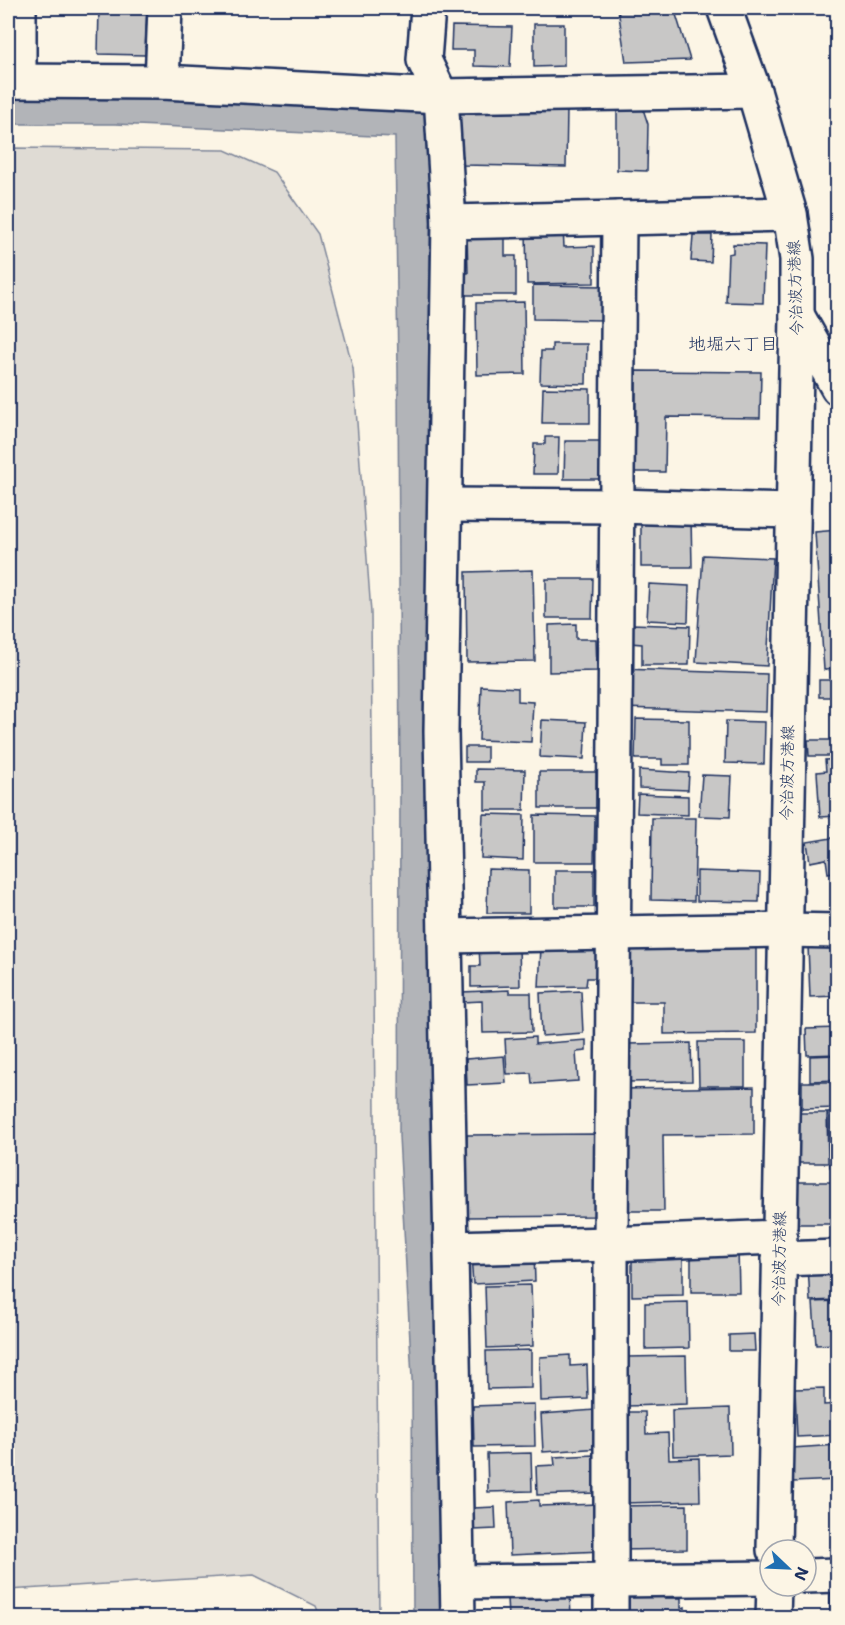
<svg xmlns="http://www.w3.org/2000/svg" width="845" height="1625" font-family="'Shantell Sans','Klee One',sans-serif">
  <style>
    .green { fill: #dfdbd4; stroke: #7d8599; stroke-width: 1.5 }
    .water { fill: #b2b4b8; stroke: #767f94; stroke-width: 1.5 }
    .building { fill: #c8c7c6; stroke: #1b2f5e; stroke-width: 1.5 }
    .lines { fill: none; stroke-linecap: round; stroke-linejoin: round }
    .street-casing { stroke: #1b2f5e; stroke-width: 38 }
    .secondary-casing { stroke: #1b2f5e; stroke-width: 38 }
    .primary-casing { stroke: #1b2f5e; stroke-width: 38 }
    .street { stroke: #fcf5e5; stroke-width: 33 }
    .secondary { stroke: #fcf5e5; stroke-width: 33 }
    .primary { stroke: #fcf5e5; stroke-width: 33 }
    .labels { text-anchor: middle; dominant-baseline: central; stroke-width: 4.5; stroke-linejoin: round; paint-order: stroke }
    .street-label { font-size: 16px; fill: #1b2f5e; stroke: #fcf5e5 }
    .neighbourhood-label { font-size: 18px; fill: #1b2f5e; stroke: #fcf5e5 }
  </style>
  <rect width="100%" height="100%" fill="#fcf5e5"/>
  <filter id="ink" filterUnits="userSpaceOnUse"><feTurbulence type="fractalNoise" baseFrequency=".0167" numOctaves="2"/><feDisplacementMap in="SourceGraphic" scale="12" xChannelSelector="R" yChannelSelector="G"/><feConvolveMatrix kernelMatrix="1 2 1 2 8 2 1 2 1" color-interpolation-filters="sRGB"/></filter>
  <g filter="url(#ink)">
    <!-- green -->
    <path class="green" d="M8 148 225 150 274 172 318 234 353 368 371 613 379 1617H320L316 1606 254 1575 8 1590Z"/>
    <!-- water -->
    <path class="water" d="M8 90 407 105 431 116 428 444 449 1617H413L412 1378 399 1136 400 794 398 370 395 137 115 124H8Z"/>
    <!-- building -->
    <g class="building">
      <path d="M99 8H147L145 55 98 54Z"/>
      <path d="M625 8H674L690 60 626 62 618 9Z"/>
      <path d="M534 24H564V66L534 67Z"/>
      <path d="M452 26 512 27 510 67 474 66V50H451Z"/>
      <path d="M453 106 567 109 566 167 463 165V156H452Z"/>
      <path d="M643 109 648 124 647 171 617 170V110Z"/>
      <path d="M563 229 564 247 594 246V283L527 284 526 230Z"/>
      <path d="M467 232H505V256H516V295H460V273H468Z"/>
      <path d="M693 235H712L711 262 691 261Z"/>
      <path d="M733 244 765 245 763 303 726 302 728 254 733 253Z"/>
      <path d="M533 285 606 286 605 320 533 319Z"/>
      <path d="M524 302 525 374 477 375 476 303Z"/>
      <path d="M552 344H587L586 384 540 383 541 351H552Z"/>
      <path d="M636 371 761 372 760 418 666 417 665 472H635Z"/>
      <path d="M543 388 590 389V423H542Z"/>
      <path d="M545 437H559L558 474H533L534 444H545Z"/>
      <path d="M565 441H607V479H564Z"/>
      <path d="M691 518 692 567H641V519Z"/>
      <path d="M838 530V669L824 670 815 532Z"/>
      <path d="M703 555 773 558 767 666 696 662Z"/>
      <path d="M533 570 535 661 467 662 466 572Z"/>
      <path d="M546 579H593L592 618H546Z"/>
      <path d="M649 584 689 586 688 622 647 620Z"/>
      <path d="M576 624V639H596L597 671 549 672V625Z"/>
      <path d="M631 624 690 626 689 665H642V644L630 643Z"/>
      <path d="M622 669 767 674 766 712 621 708Z"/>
      <path d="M819 680H837L838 697H819Z"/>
      <path d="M481 686 518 688V701L533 702 531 742 479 740Z"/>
      <path d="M636 719 689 720V765H662V759H635Z"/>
      <path d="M542 720 586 722 584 759 540 757Z"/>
      <path d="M726 721 765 722 764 764 725 763Z"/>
      <path d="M808 740H832V756H809Z"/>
      <rect x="465" y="747" width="22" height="15"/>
      <path d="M838 759V816L820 817 817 772 826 771 825 760Z"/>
      <path d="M476 769 525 770 524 810H485V782H476Z"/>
      <path d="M639 770 689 773 688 790 639 788Z"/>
      <rect x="539" y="772" width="57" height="36"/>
      <path d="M702 775 732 776 730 817 699 816Z"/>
      <path d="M638 794 688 796V815L637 813Z"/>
      <path d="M483 814 524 815 523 860 481 858Z"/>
      <path d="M534 815 595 816 594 862H534Z"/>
      <path d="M652 818H696L694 901 651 900Z"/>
      <path d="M838 837V871L828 873 826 859 810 862 807 842Z"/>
      <path d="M488 869 529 870V913H487Z"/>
      <rect x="555" y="870" width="39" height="37"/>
      <path d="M697 871 760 873 759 902 697 901Z"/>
      <path d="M756 938V1033L664 1034V1002H630L629 939Z"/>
      <path d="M519 944 520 986 471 987V966H480L479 945Z"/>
      <path d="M838 944V996L810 997 808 945Z"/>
      <path d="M541 947H595L597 978H587L586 986 539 987Z"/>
      <path d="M509 990V993H531L532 1032 483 1033 482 1001 462 1002V992Z"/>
      <path d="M581 991 583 1033 542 1036 540 993Z"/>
      <path d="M838 1028V1054L807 1055 806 1029Z"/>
      <path d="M535 1037V1044L586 1040V1051L576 1052 578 1081 532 1084 531 1073 507 1074 505 1039Z"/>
      <path d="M698 1042H745V1086H699Z"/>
      <path d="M691 1043 692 1081 626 1082 625 1044Z"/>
      <path d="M838 1055V1080L810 1081V1056Z"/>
      <path d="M504 1056 506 1083 467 1085 466 1059Z"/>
      <path d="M802 1082H838V1108L802 1109Z"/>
      <path d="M754 1087V1134L663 1135 664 1211H622L621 1089Z"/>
      <path d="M838 1112V1167H830L828 1113Z"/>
      <path d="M793 1113H827L828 1163H793Z"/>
      <path d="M597 1134V1216L467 1217V1135Z"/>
      <rect x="790" y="1182" width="48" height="42"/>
      <path d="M738 1249 739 1292H691V1250Z"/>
      <path d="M683 1250V1295L632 1296V1251Z"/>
      <path d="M534 1253 535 1281 473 1284 471 1256Z"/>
      <path d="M838 1264V1300L810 1301 808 1265Z"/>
      <path d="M531 1285 533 1346 487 1348 485 1286Z"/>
      <path d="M838 1301V1344L816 1345 813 1302Z"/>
      <path d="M688 1302 689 1348 645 1349V1303Z"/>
      <path d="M754 1334 755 1351H729V1335Z"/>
      <path d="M531 1350V1388L487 1389 486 1351Z"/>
      <path d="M570 1355V1366L587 1365 588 1399 541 1401 540 1357Z"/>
      <path d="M686 1356 687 1404 628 1406 626 1357Z"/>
      <path d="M824 1388V1405L838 1404V1435L797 1437 795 1389Z"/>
      <path d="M534 1404 535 1446 474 1447 473 1406Z"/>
      <path d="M730 1408 731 1454 673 1456 672 1410Z"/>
      <path d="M595 1410 602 1448 543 1452 541 1414Z"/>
      <path d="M622 1412H645L646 1434 668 1433 669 1459 699 1458 700 1501 624 1503Z"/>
      <path d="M838 1445V1480L793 1482 792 1448Z"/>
      <path d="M531 1453 532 1491 488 1492 487 1454Z"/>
      <path d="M594 1455 596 1493 537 1495 536 1466 555 1465 554 1457Z"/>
      <path d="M539 1500V1506L599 1504 602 1551 510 1555 508 1502Z"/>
      <path d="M687 1505V1549L618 1550V1506Z"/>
      <path d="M495 1507 496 1529 474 1530 473 1508Z"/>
      <path d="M626 1589H663L664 1598H681V1608L685 1607V1618H626Z"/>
      <path d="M570 1595 571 1618H508L507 1597Z"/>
      <rect x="830" y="1595" width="8" height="23"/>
    </g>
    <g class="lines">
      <defs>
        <g id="street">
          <path d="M428 8 424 60 441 96 449 222 441 731 458 1618"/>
          <path d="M8 81 162 82 441 96 754 91"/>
          <path d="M19 81V8"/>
          <path d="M162 82 165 8"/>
          <path d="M449 222 790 214"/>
          <path d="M797 315 838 388"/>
          <path d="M445 505 617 506 792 511"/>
          <path d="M445 936 785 930 838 931"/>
          <path d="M451 1248 611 1244 779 1237"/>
          <path d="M779 1259 838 1257"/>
          <path d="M457 1582 770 1578"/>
          <path d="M611 1618V1244L619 218"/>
        </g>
        <path id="secondary" d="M773 1618 774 1586"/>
        <g id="primary">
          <path d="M724 8 754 91 790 214 797 259V315L774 1550"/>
          <path d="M806 1576 838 1575"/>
        </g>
      </defs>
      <!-- street casing -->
      <use href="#street" class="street-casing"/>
      <!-- secondary casing -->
      <use href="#secondary" class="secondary-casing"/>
      <!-- primary casing -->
      <use href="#primary" class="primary-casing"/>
      <!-- street -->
      <use href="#street" class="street"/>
      <!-- secondary -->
      <use href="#secondary" class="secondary"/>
      <!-- primary -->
      <use href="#primary" class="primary"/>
    </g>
  </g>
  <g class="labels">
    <!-- street labels -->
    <g class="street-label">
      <text transform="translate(795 288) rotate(-92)">今治波方港線</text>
      <text transform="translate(787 773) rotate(-89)">今治波方港線</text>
      <text transform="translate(779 1259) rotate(-89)">今治波方港線</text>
    </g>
    <!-- neighbourhood labels -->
    <g class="neighbourhood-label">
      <text x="733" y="344">地堀六丁目</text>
    </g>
  </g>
  <!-- margin -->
  <rect width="845" height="1625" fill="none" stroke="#fcf5e5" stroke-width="30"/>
  <rect x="15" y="15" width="815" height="1595" fill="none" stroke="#1b2f5e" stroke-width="2" filter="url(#ink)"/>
  <!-- north arrow -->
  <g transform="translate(788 1568) rotate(113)"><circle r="28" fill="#fcf5e5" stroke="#a2a6af" stroke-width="1.5"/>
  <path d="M0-4.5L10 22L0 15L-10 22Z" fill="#1f6fb2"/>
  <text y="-9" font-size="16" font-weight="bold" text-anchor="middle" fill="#1b2f5e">N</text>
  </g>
</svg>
